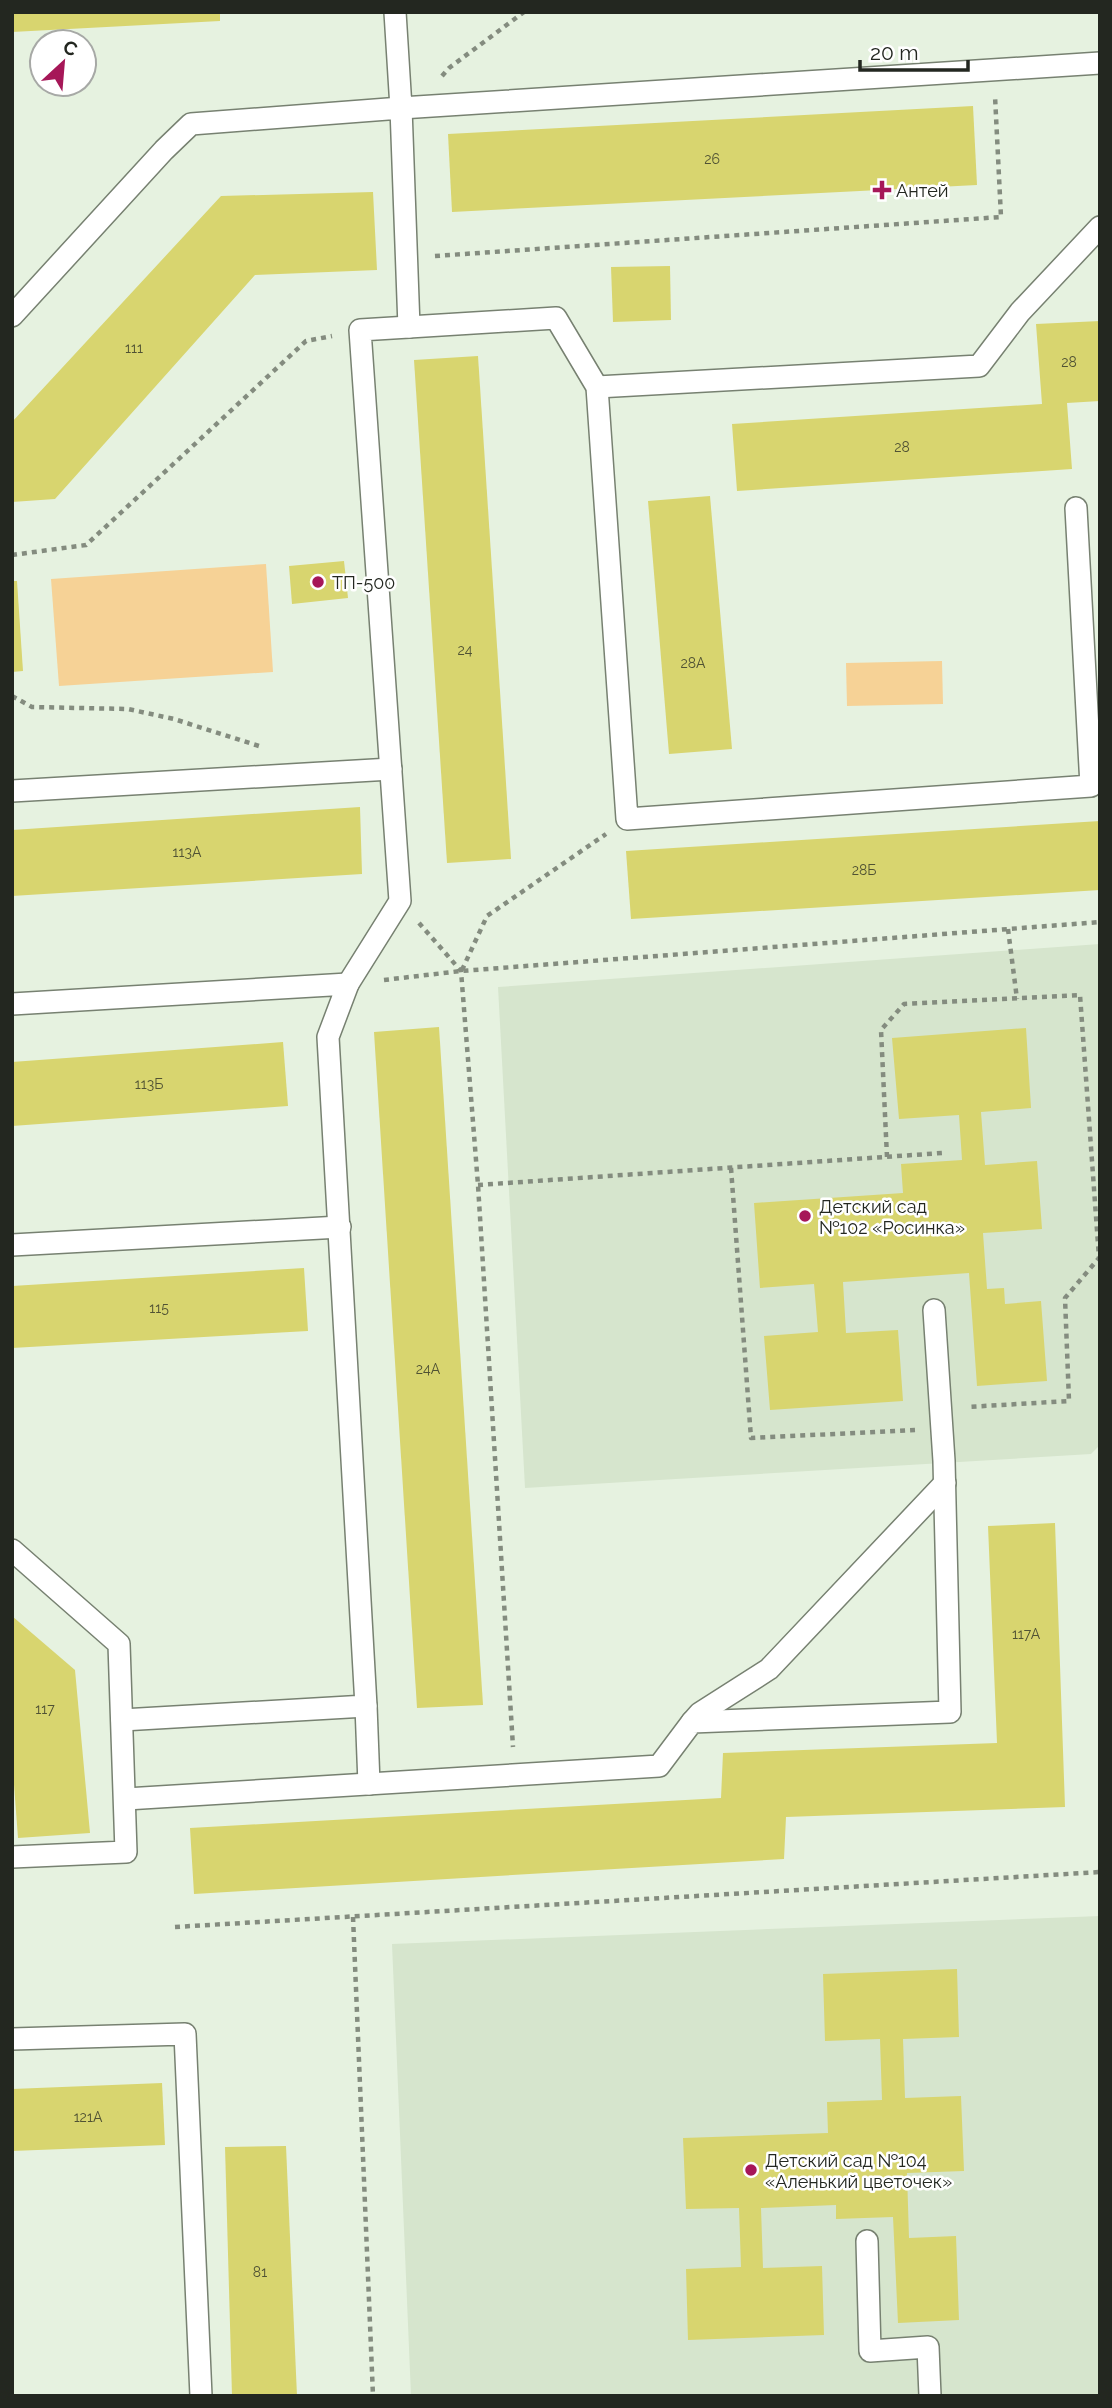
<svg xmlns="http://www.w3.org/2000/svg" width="1112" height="2408" font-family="Raleway,sans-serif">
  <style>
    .built { fill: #d6e5cd }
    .green { fill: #f6d296 }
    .building { fill: #d8d56f }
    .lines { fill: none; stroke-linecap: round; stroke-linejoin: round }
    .service-casing { stroke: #778171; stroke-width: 24 }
    .path { stroke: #848c7f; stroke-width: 4.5; stroke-dasharray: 5 5; stroke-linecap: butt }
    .service { stroke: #fff; stroke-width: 21 }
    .poi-dot { fill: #a61758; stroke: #fff; stroke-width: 2.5 }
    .labels { text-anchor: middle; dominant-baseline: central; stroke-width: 5; stroke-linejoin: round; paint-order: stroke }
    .number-label { font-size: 14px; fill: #505234 }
    .poi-label { font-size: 18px; fill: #232720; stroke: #fff; text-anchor: start }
  </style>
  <rect width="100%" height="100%" fill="#e6f2e0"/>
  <!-- built -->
  <g class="built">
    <path d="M1100 944V1445L1091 1454 525 1488 498 987Z"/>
    <path d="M1100 1916V2396H411L392 1944Z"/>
  </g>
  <!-- green -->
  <g class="green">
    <path d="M266 564 273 672 59 686 51 579Z"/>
    <path d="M942 661 943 704 847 706 846 663Z"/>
  </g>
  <!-- building -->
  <g class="building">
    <path d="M12 12H220V21L12 32Z"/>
    <path d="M973 106 977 185 452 212 448 134Z"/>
    <path d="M373 192 377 270 255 275 55 499 12 502V422L221 196Z"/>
    <path d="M670 266 671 320 613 322 611 267Z"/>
    <path d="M1100 321V401L1067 403 1072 469 737 491 732 424 1042 404 1036 324Z"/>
    <path d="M478 356 511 859 447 863 414 360Z"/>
    <path d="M710 496 732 749 669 754 648 501Z"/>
    <path d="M344 561 348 598 292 604 289 566Z"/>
    <path d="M12 581H17L23 671 12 672Z"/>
    <path d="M360 807 362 874 12 896V830Z"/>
    <path d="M1100 821V890L631 919 626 851Z"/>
    <path d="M439 1027 483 1705 417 1708 374 1032Z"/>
    <path d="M1026 1028 1031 1108 981 1112 985 1165 1037 1161 1042 1229 983 1233 987 1289 1004 1288 1005 1304 1041 1301 1047 1381 977 1386 969 1273 843 1282 846 1333 898 1330 903 1401 770 1410 764 1336 818 1332 816 1307 814 1284 760 1288 754 1203 903 1193 901 1164 962 1160 959 1115 899 1119 892 1038Z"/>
    <path d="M283 1042 288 1106 12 1126V1062Z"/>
    <path d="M304 1268 308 1331 12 1348V1286Z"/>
    <path d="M1055 1523 1065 1807 786 1817 784 1859 194 1894 190 1828 721 1798 723 1753 997 1743 988 1526Z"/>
    <path d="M12 1616 75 1670 90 1833 18 1838 12 1758Z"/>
    <path d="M957 1969 959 2037 903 2039 905 2098 961 2096 964 2171 907 2173 909 2238 956 2236 959 2320 898 2323 893 2217 836 2219V2205L761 2208 763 2268 822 2266 824 2335 688 2340 686 2269 741 2267 739 2208 686 2209 683 2138 828 2133 827 2102 882 2100 880 2039 825 2041 823 1974Z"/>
    <path d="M162 2083 165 2145 12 2151V2089Z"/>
    <path d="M286 2146 297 2396H232L225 2147Z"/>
  </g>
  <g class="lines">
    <defs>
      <g id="service">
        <path d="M395 12 401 108 1100 63"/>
        <path d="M12 316 164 150 191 124 401 108 409 327 556 318 597 387 627 819 1091 786 1076 508"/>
        <path d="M597 387 979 366 1020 312 1100 227"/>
        <path d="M12 791 391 769"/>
        <path d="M348 984 400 901 360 330 409 327"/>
        <path d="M12 1004 348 984 328 1037 366 1706 122 1720"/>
        <path d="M12 1245 340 1227"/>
        <path d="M12 1550 119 1644 126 1852 12 1857"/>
        <path d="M366 1706 369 1784"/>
        <path d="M692 1722 700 1713 769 1669 945 1483"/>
        <path d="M126 1799 659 1766 692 1722 950 1712 944 1461 934 1310"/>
        <path d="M12 2039 185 2034 201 2396"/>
        <path d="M867 2241 870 2351 928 2347 930 2396"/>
      </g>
    </defs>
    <!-- service casing -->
    <use href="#service" class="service-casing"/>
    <!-- path -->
    <g class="path">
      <path d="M442 76 449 68 524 12"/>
      <path d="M435 256 1001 217 995 96"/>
      <path d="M12 555 86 545 306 341 332 336"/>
      <path d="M12 696 32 707 128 709 174 719 262 747"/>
      <path d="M419 923 461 971 478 1185 513 1747"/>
      <path d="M1008 929 1017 999"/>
      <path d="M462 970 487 916 606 834"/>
      <path d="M384 980 461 971 1100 922"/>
      <path d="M887 1157 881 1030 904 1004 1080 995 1099 1258 1065 1298 1069 1401 967 1407"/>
      <path d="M731 1168 751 1438 915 1430"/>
      <path d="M478 1185 942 1153"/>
      <path d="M353 1917 373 2396"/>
      <path d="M175 1927 1100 1872"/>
    </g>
    <!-- service -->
    <use href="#service" class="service"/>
  </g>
  <!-- markers -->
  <g class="poi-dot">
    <path d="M878.5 179.5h7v7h7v7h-7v7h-7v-7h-7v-7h7z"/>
    <circle cx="318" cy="582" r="7"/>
    <circle cx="805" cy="1216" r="7"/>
    <circle cx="751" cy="2170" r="7"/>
  </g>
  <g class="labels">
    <!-- number labels -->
    <g class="number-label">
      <text x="712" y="159">26</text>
      <text x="134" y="348">111</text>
      <text x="1069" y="362">28</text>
      <text x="902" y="447">28</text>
      <text x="465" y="650">24</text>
      <text x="693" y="663">28А</text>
      <text x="187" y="852">113А</text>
      <text x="864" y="870">28Б</text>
      <text x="149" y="1084">113Б</text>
      <text x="159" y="1308">115</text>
      <text x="428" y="1369">24А</text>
      <text x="1026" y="1634">117А</text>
      <text x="45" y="1709">117</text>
      <text x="88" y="2117">121А</text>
      <text x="260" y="2272">81</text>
    </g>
    <!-- poi labels -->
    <g class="poi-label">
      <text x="896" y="190">Антей</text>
      <text x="332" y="582">ТП-500</text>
      <text x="819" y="1206">Детский сад<tspan x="819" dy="21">№102 «Росинка»</tspan></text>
      <text x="765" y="2160">Детский сад №104<tspan x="765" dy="21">«Аленький цветочек»</tspan></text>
    </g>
  </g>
  <!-- border -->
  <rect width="1112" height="2408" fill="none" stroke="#232720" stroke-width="28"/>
  <!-- north arrow -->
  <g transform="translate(63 63) rotate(26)"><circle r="33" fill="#ffffff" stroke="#a7a9a6" stroke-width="2"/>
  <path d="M0-5L12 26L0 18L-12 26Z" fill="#a61758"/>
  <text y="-10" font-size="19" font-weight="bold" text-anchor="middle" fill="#232720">С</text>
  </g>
  <!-- scale -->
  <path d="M860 60v10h108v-10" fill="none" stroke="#232720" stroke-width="3.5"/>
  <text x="870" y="60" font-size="21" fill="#232720" stroke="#ffffff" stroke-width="5" paint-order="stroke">20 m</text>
</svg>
